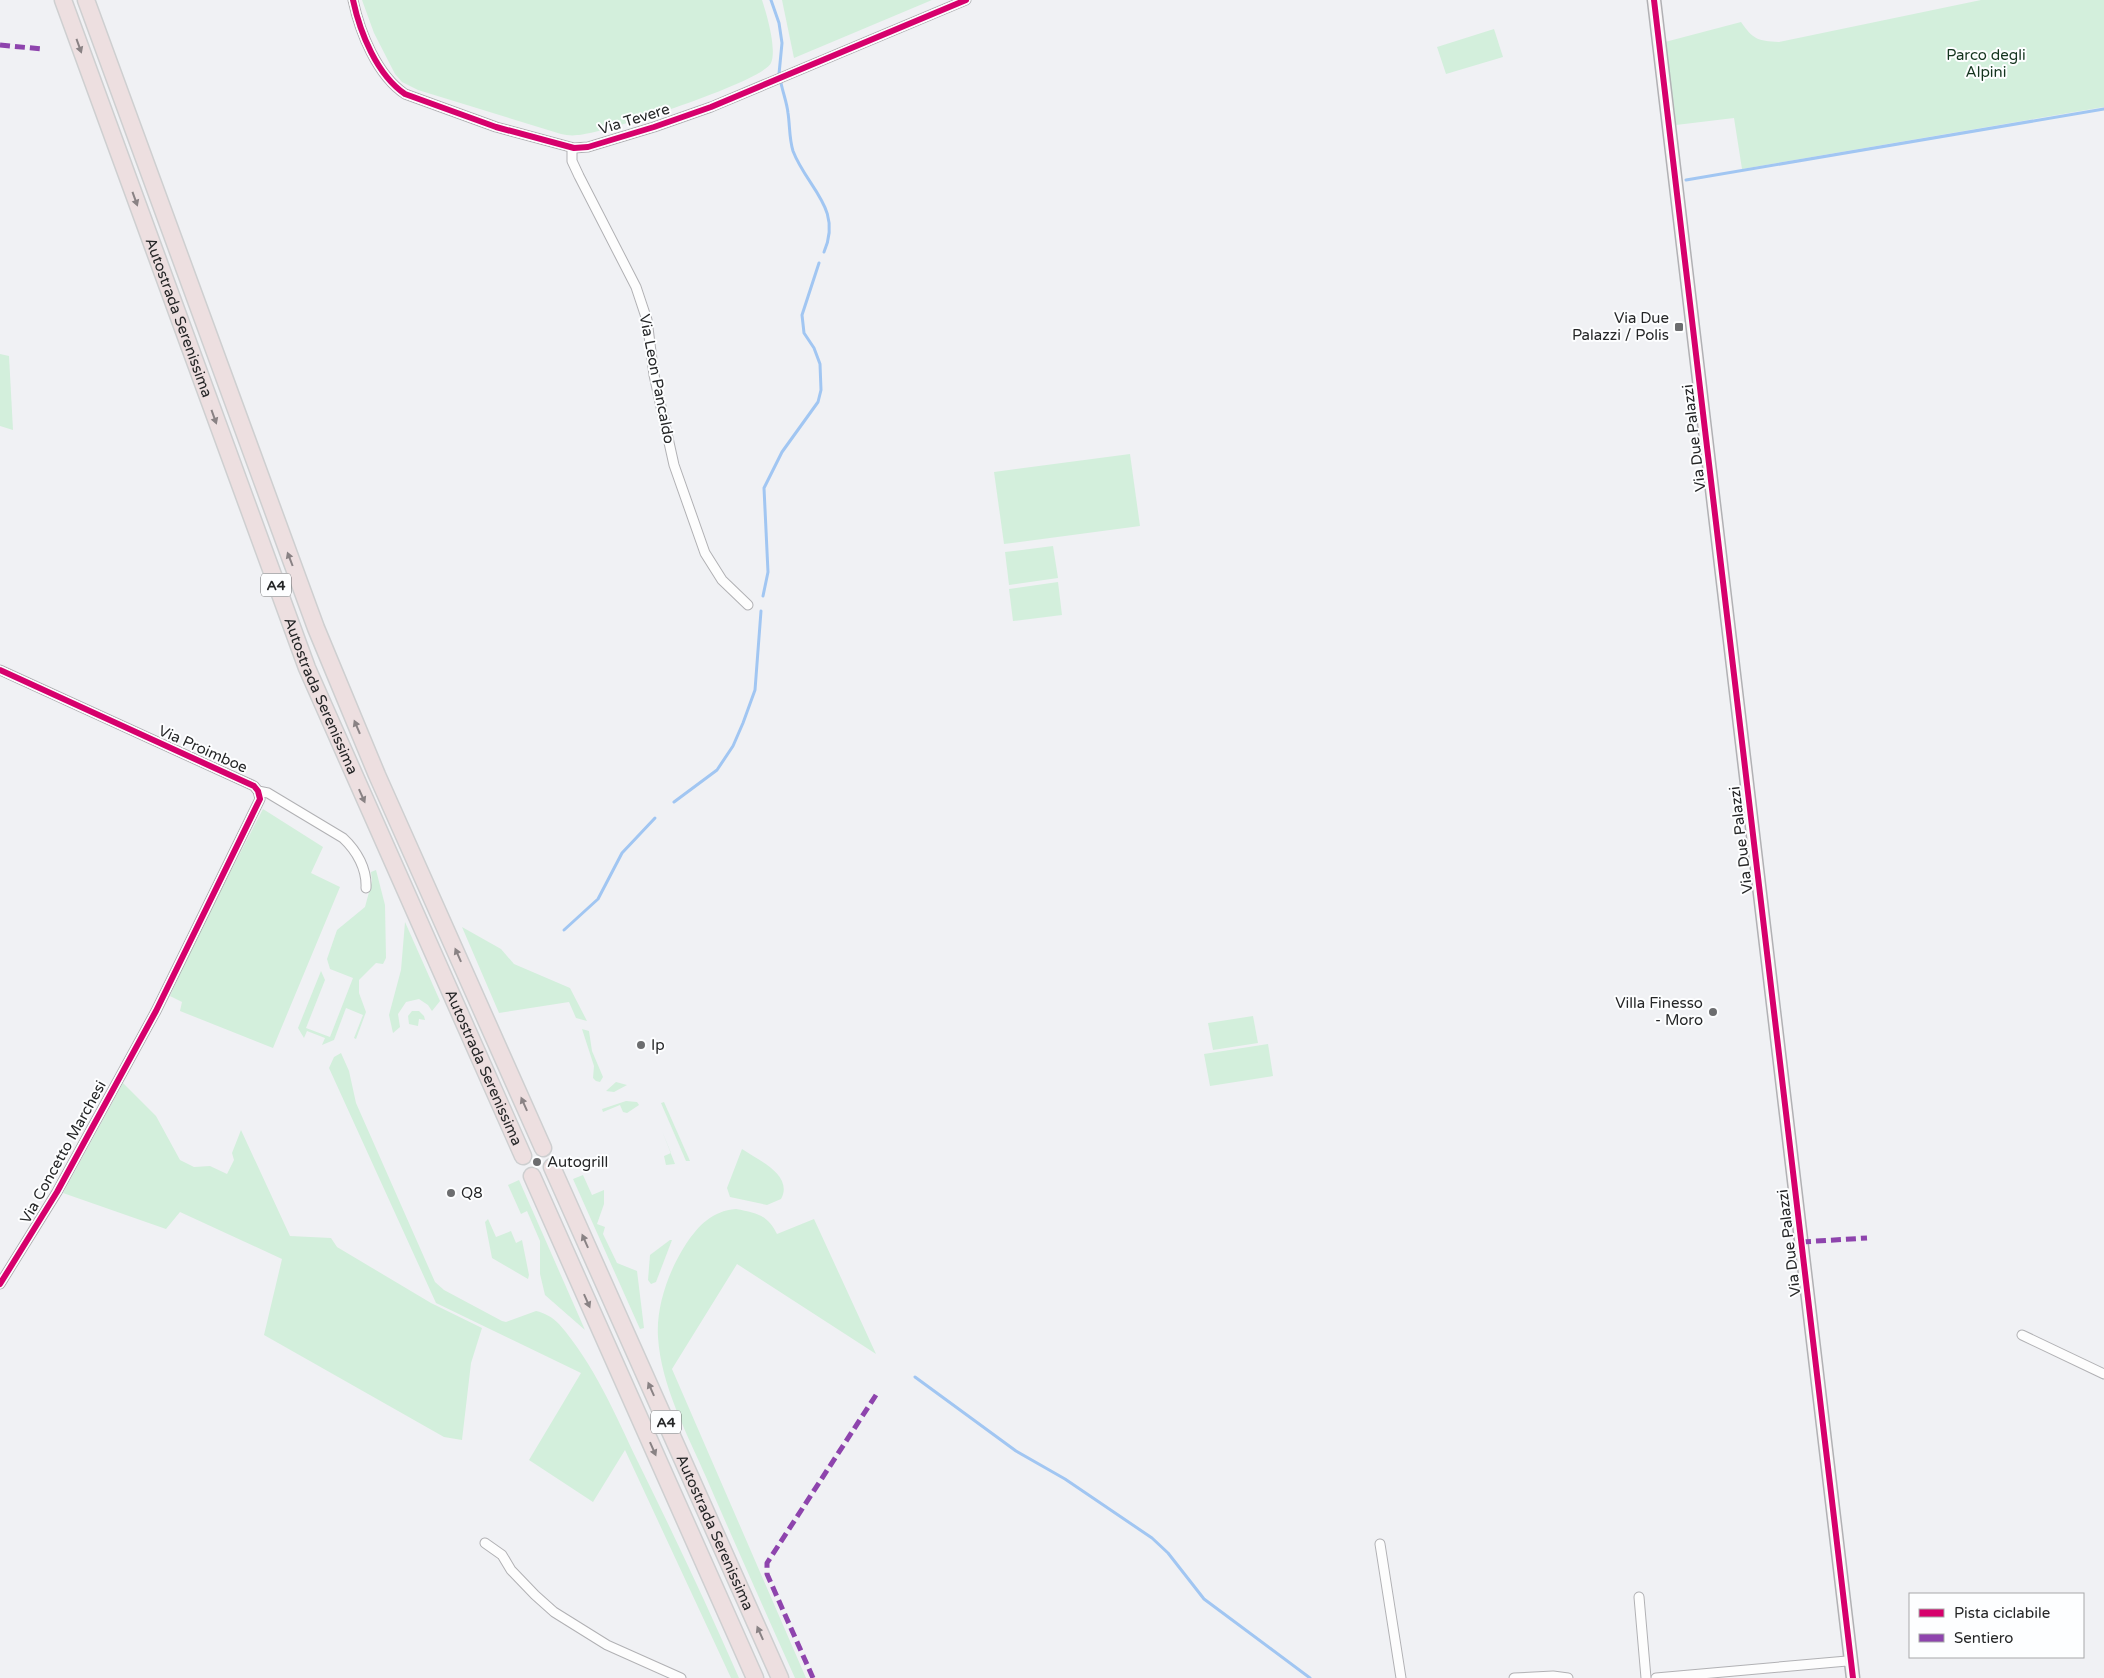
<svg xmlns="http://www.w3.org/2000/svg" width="2104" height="1678" font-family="'Varela Round',sans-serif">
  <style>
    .green { fill: #d3efdc }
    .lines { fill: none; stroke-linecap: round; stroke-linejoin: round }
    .stream { stroke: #a1c6f2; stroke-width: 3 }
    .street-casing { stroke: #b1b1b4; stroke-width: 11 }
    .secondary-casing { stroke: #b1b1b4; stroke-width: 15 }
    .highway-casing { stroke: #cecfd0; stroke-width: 19 }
    .street { stroke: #fdfdfd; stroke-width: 9 }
    .secondary { stroke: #f8f4f5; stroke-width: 12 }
    .highway { stroke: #eddfe0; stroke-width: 16 }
    .quiet { stroke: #8e44ad; stroke-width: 5; stroke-dasharray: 10 5; stroke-linecap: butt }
    .cycleway-casing { stroke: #fdfeff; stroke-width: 9 }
    .cycleway { stroke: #d6006c; stroke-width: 6 }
    .oneway { fill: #898284 }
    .poi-dot { fill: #6c6d6f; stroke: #fdfeff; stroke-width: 2 }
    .labels { text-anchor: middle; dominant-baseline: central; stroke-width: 4; stroke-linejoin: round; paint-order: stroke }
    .shield { fill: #fdfeff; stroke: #666768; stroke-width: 1 }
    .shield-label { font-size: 14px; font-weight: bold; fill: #252627 }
    .park-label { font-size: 15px; fill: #14341e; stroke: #fdfeff }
    .street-label { font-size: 15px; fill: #252627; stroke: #fdfeff }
    .poi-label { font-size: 15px; fill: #252627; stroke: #fdfeff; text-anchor: start }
  </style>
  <rect width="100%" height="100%" fill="#f0f1f4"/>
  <!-- green -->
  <g class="green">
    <path d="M362 0H762C767 15 777 49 771 63 762 82 602 134 577 135 572 136 566 135 561 134L418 90 402 82 395 74 374 33Z"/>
    <path d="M782 0H932L794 58Z"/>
    <path d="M1981 0H2104V107L1742 169 1734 118 1676 125 1665 42 1741 22C1753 39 1757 41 1779 42Z"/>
    <path d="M1494 29 1503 57 1446 74 1437 47Z"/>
    <path d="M0 354 9 356 13 430 0 426Z"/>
    <path d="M1130 454 1140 526 1004 544 994 472Z"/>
    <path d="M1053 546 1058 578 1009 585 1005 552Z"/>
    <path d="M1058 582 1062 615 1013 621 1009 589Z"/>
    <path d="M263 809 323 847 311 873 340 887 273 1048 180 1011 182 1002 170 996 195 940Z"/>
    <path d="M376 870 385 905 386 958 383 964 376 963 359 980V993L366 1012 356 1039 354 1038 363 1015 346 1008 334 1040 322 1045 325 1038 307 1031 304 1038 298 1028 321 971 325 980 306 1028 330 1037 353 978 330 969 327 959 337 930 365 907 372 881 371 872Z"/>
    <path d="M405 922 440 1001 432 1011 428 1005 419 999 406 1002 398 1014 400 1027 393 1033 389 1015 401 970Z"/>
    <path d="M462 927 501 949 514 964 570 988 587 1021 576 1018 569 1002 499 1013Z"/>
    <path d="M412 1011H419L424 1016 425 1020 419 1019 418 1026 409 1024 408 1016Z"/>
    <path d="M1253 1016 1258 1043 1213 1050 1208 1023Z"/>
    <path d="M582 1029 589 1031 592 1051 603 1077 600 1082 596 1081 593 1078 594 1066Z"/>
    <path d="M1268 1044 1273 1076 1210 1086 1204 1054Z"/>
    <path d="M341 1053 349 1071 356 1103 435 1282 444 1290 502 1321 506 1322 536 1311C545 1313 552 1317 559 1324 594 1364 615 1414 638 1462 673 1533 707 1605 739 1678H731L625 1450 593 1502 529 1460 581 1373 436 1303 329 1068 334 1057Z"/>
    <path d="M616 1082 627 1085 614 1092 606 1091Z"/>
    <path d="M123 1083 156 1116 180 1160 194 1167 210 1166 227 1174 234 1160 232 1153 241 1130 290 1236 331 1238 337 1247 431 1303 482 1328 471 1363 462 1440 444 1437 264 1335 282 1259 180 1212 166 1229 63 1193Z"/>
    <path d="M626 1101 637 1102 639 1105 627 1113 623 1112 620 1105 603 1112 602 1109Z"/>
    <path d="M664 1102 690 1161H686L661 1103Z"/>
    <path d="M662 1131 675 1164 666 1165 664 1156 671 1153Z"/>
    <path d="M742 1149C758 1160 794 1175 781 1199L767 1205 730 1197 727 1188Z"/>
    <path d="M583 1175 592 1195 604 1190V1204L597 1224 605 1227 603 1234 617 1263 637 1271 644 1328 640 1329 573 1179Z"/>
    <path d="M519 1180 585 1330 545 1295 540 1274V1241L527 1211 521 1214 508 1185Z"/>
    <path d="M736 1209C757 1213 768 1215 777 1234L814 1219 876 1354 737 1264 672 1369 806 1678H795C765 1611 735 1544 706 1477 687 1433 661 1386 658 1337 656 1306 669 1270 686 1244 699 1225 712 1211 736 1209Z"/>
    <path d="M488 1219 496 1237 511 1231 516 1243 522 1240 529 1275 528 1279 492 1258 485 1222Z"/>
    <path d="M670 1240H672L656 1282 651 1284 648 1280 650 1255Z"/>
  </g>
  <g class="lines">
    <!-- stream -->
    <g class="stream">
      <path d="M771 0 779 23 782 43 779 74"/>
      <path d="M781 83C783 93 787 103 788 113 790 126 789 138 793 151 807 188 843 208 824 252"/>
      <path d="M1686 180 2104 109"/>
      <path d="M763 596 768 572 764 488 782 452 818 402 821 390 820 364 814 348 804 333 802 315 819 263"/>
      <path d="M674 802 717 770 733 746 743 723 755 690 761 611"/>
      <path d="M564 930 598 899 622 853 655 818"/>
      <path d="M915 1377 1016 1451 1065 1479 1152 1538 1168 1553 1204 1599 1310 1678"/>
    </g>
    <defs>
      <g id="street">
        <path d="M353 0C360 33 377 75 405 94L496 127 574 148 588 147 654 127 711 107 966 0"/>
        <path d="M572 148V161L579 176 636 287 647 320 654 375 674 465 705 553 722 580 748 605"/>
        <path d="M0 670 254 786 258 791 260 799 156 1011 57 1192 0 1284"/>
        <path d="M258 791 268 793 343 838C357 851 367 869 366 888"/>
        <path d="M2022 1335 2104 1374"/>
        <path d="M485 1543 502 1555 511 1570 535 1595 554 1612 607 1645 681 1678"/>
        <path d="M1380 1544 1401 1678"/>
        <path d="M1639 1597 1646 1678"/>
        <path d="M1514 1678 1553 1676 1568 1678"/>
        <path d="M1656 1678 1847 1661 1851 1665"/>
      </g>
      <path id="secondary" d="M1654 0 1853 1678"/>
      <g id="highway">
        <path id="s1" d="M63 0 307 668 523 1156"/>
        <path d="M86 0 316 628 377 775 543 1148"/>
        <path id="s2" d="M552 1167 780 1678"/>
        <path d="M532 1176 755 1678"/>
      </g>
    </defs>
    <!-- street casing -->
    <use href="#street" class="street-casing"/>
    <!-- secondary casing -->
    <use href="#secondary" class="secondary-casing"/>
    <!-- highway casing -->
    <use href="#highway" class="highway-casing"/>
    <!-- street -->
    <use href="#street" class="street"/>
    <!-- secondary -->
    <use href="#secondary" class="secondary"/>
    <!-- highway -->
    <use href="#highway" class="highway"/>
    <!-- quiet -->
    <g class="quiet">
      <path d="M0 45 42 49"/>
      <path d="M1801 1242 1867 1238"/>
      <path d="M813 1678 767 1574V1563L876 1395"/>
    </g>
    <defs>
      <g id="cycleway">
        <path d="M353 0C360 33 377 75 405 94L496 127 574 148 588 147 654 127 711 107 966 0"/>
        <path d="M1654 0 1853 1678"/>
        <path d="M0 670 254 786 258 791 260 799 156 1011 57 1192 0 1284"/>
      </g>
    </defs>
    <!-- cycleway casing -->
    <use href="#cycleway" class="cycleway-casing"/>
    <!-- cycleway -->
    <use href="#cycleway" class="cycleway"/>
  </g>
  <!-- one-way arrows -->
  <defs><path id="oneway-solid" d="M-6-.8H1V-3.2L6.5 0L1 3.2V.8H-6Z" transform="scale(1.25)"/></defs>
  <g class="oneway">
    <use href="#oneway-solid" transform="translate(79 46) rotate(70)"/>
    <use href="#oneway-solid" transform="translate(135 199) rotate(70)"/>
    <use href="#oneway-solid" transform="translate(214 417) rotate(70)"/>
    <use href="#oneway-solid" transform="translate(290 559) rotate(-111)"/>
    <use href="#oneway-solid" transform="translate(357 727) rotate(-113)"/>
    <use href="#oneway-solid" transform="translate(362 796) rotate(66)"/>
    <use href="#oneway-solid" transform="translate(458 955) rotate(-114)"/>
    <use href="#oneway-solid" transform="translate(524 1104) rotate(-114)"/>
    <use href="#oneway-solid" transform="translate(585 1241) rotate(-114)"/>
    <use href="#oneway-solid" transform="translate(587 1301) rotate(66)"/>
    <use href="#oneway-solid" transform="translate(651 1389) rotate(-114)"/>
    <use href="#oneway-solid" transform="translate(653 1449) rotate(66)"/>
    <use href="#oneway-solid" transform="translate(760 1633) rotate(-114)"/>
  </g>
  <!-- markers -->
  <g class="poi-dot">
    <rect x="1674" y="322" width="10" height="10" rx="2.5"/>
    <circle cx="1713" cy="1012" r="5"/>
    <circle cx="641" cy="1045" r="5"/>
    <circle cx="537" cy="1162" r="5"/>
    <circle cx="451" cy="1193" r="5"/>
  </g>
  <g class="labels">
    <!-- shield labels -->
    <g class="shield">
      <rect x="261" y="573.5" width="30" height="23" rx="4"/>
      <rect x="651" y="1410.5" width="30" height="23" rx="4"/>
    </g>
    <g class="shield-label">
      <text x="276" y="585">A4</text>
      <text x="666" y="1422">A4</text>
    </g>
    <!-- park labels -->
    <g class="park-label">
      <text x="1986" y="55">Parco degli<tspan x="1986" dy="17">Alpini</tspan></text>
    </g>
    <!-- street labels -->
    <g class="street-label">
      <text transform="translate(634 119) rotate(-17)">Via Tevere</text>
      <text stroke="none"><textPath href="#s1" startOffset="338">Autostrada Serenissima</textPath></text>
      <text transform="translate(657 379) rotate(79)">Via Leon Pancaldo</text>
      <text transform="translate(1694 438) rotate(-97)">Via Due Palazzi</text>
      <text stroke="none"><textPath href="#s1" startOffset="742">Autostrada Serenissima</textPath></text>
      <text transform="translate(203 749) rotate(24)">Via Proimboe</text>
      <text transform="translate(1741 840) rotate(-97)">Via Due Palazzi</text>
      <text stroke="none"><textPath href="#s1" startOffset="1148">Autostrada Serenissima</textPath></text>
      <text transform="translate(63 1152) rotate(-61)">Via Concetto Marchesi</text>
      <text transform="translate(1789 1243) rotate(-97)">Via Due Palazzi</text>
      <text stroke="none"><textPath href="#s2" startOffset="400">Autostrada Serenissima</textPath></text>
    </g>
    <!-- poi labels -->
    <g class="poi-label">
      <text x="1669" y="318" text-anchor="end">Via Due<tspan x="1669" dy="17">Palazzi / Polis</tspan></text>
      <text x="1703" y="1003" text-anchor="end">Villa Finesso<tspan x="1703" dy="17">- Moro</tspan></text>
      <text x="651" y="1045">Ip</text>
      <text x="547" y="1162">Autogrill</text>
      <text x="461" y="1193">Q8</text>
    </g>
  </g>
  <!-- legend -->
  <rect x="1909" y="1593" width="175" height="65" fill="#fdfeff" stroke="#a7a8a9"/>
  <rect x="1919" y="1609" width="25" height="8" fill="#d6006c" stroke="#a7a8a9"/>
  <text x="1954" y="1618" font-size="15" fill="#252627">Pista ciclabile</text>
  <rect x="1919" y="1634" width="25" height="8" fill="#8e44ad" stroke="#a7a8a9"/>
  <text x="1954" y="1643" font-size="15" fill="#252627">Sentiero</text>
</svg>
